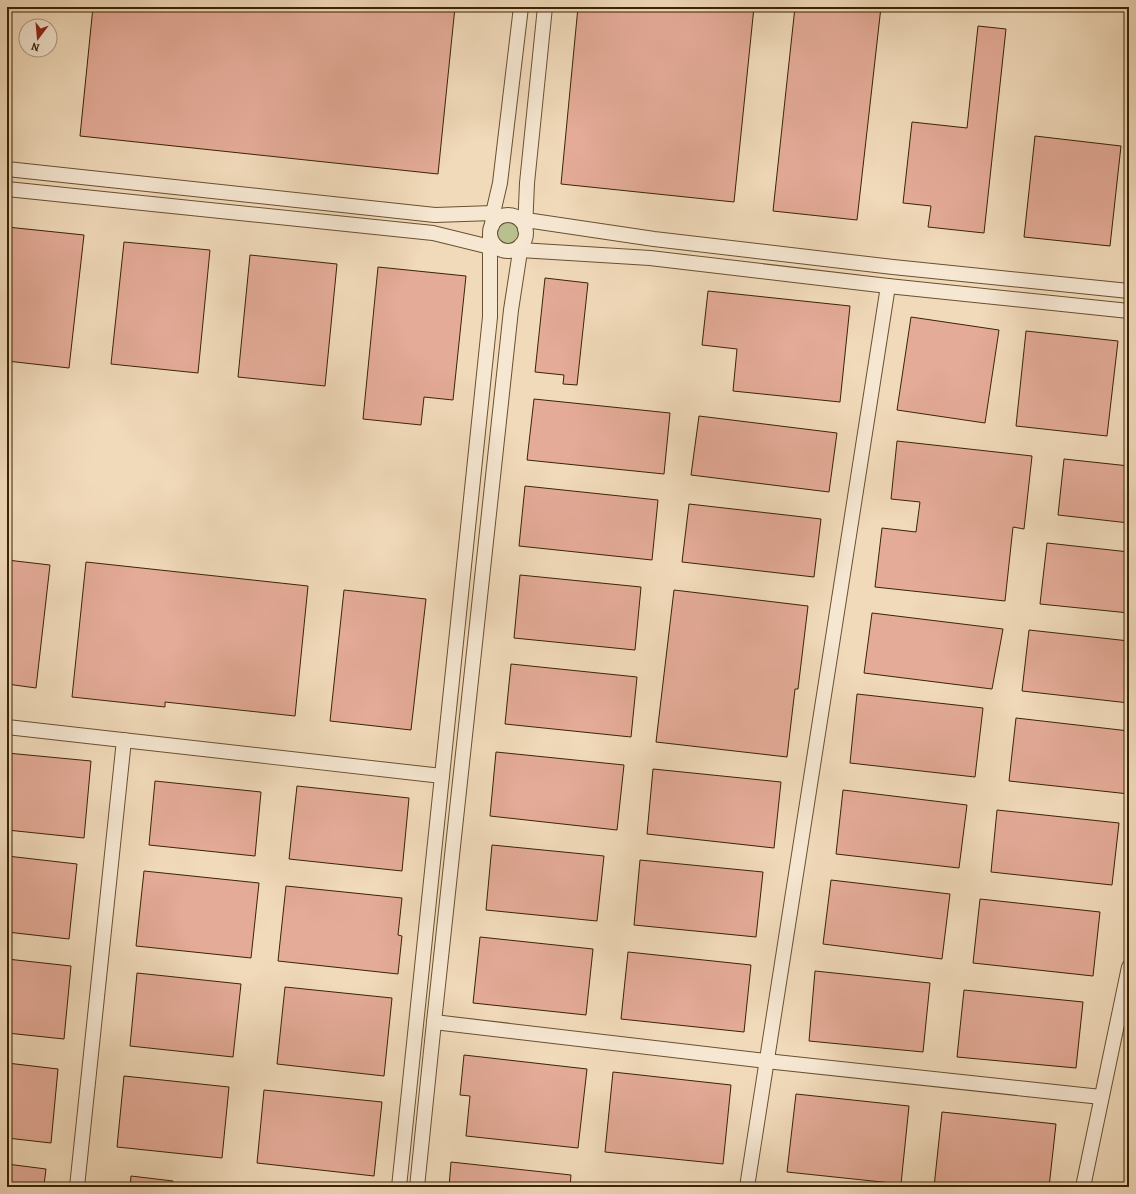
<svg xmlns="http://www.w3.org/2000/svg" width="1136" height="1194" font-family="Alegreya,serif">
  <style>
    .green { fill: #b9c090; stroke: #7a7249 }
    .building { fill: #e4ab98; stroke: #3b2302 }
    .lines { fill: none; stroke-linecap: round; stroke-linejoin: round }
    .minor-casing { stroke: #685130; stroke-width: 16 }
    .minor { stroke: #f6e7d2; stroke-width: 14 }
  </style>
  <rect width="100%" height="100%" fill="#f1daba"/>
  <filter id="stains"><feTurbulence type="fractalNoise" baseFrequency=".005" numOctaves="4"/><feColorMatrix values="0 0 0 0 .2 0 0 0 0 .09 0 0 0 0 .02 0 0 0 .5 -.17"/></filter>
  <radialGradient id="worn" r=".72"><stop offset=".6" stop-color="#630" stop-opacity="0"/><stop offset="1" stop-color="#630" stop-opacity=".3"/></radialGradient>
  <!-- green -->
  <circle class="green" cx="508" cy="233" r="11"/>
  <!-- building -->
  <g class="building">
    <path d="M93 7H455L438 174 80 136Z"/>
    <path d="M578 7H754L734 202 561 184Z"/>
    <path d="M795 7H881L857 220 773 211Z"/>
    <path d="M978 26 1006 29 984 233 928 227 931 206 903 203 912 122 967 128Z"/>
    <path d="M1035 136 1121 146 1110 246 1024 237Z"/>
    <path d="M7 227 84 235 69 368 7 361Z"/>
    <path d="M124 242 210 250 198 373 111 364Z"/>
    <path d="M250 255 337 264 325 386 238 377Z"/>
    <path d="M378 267 466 276 453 400 424 397 421 425 363 419Z"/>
    <path d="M545 278 588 283 577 385 563 384 564 375 535 372Z"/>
    <path d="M708 291 850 306 840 402 733 391 737 349 702 345Z"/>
    <path d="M911 317 999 330 985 423 897 410Z"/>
    <path d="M1026 331 1118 341 1107 436 1016 426Z"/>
    <path d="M534 399 670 413 664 474 527 460Z"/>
    <path d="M699 416 837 433 829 492 691 475Z"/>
    <path d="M897 441 1032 456 1024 529 1013 527 1005 601 875 587 882 528 916 532 920 502 891 499Z"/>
    <path d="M1064 459 1129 466V523L1058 515Z"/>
    <path d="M525 486 658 500 652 560 519 546Z"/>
    <path d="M689 504 821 519 814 577 682 562Z"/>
    <path d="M1047 543 1129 552V613L1040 604Z"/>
    <path d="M7 560 50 565 36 688 7 684Z"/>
    <path d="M86 562 308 586 295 716 165 702V707L72 697Z"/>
    <path d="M520 575 641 587 635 650 514 638Z"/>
    <path d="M344 590 426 599 411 730 330 721Z"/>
    <path d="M674 590 808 606 798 689H795L787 757 656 742Z"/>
    <path d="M872 613 1003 629 992 689 864 673Z"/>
    <path d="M1029 630 1129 641V703L1022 691Z"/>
    <path d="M511 664 637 677 631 737 505 724Z"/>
    <path d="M857 694 983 708 975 777 850 763Z"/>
    <path d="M1016 718 1129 731V794L1009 781Z"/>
    <path d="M496 752 624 765 617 830 490 816Z"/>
    <path d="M7 753 91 761 84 838 7 830Z"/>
    <path d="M653 769 781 782 774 848 647 834Z"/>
    <path d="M155 781 261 792 255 856 149 845Z"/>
    <path d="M297 786 409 798 402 871 289 859Z"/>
    <path d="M843 790 967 805 959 868 836 854Z"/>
    <path d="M997 810 1119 823 1112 885 991 872Z"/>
    <path d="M492 845 604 856 597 921 486 910Z"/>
    <path d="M7 856 77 864 69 939 7 932Z"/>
    <path d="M640 860 763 872 756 937 634 925Z"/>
    <path d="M144 871 259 883 251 958 136 946Z"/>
    <path d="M831 880 950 894 942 959 823 944Z"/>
    <path d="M286 886 402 898 398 935 402 936 398 974 278 961Z"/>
    <path d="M980 899 1100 912 1093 976 973 963Z"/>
    <path d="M480 937 593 949 586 1015 473 1003Z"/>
    <path d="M628 952 751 965 744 1032 621 1019Z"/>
    <path d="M7 959 71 966 64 1039 7 1033Z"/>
    <path d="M815 971 930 983 923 1052 809 1041Z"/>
    <path d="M137 973 241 984 233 1057 130 1046Z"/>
    <path d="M285 987 392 998 384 1076 277 1064Z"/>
    <path d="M964 990 1083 1002 1076 1068 957 1057Z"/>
    <path d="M464 1055 587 1069 578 1148 466 1136 470 1096 460 1095Z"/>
    <path d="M7 1063 58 1069 51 1143 7 1138Z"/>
    <path d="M613 1072 731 1085 723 1164 605 1152Z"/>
    <path d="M124 1076 229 1087 222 1158 117 1147Z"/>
    <path d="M264 1090 382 1102 374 1176 257 1163Z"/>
    <path d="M796 1094 909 1106 901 1184 787 1172Z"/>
    <path d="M942 1112 1056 1124 1049 1187H934Z"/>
    <path d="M451 1162 571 1175 570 1187H449Z"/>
    <path d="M7 1164 46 1169 44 1185 26 1183V1187H7Z"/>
    <path d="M131 1176 173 1181 172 1187H130Z"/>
  </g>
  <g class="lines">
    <defs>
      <g id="minor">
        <path d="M7 169 435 215 493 213"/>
        <path d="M7 189 433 233 490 247"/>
        <circle cx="508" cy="233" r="18"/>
        <path d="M526 220 654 239 893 267 1129 291"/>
        <path d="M492 226 493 213 500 183 521 7"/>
        <path d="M525 229 527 183 545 7"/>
        <path d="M520 250 650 258 888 286 1129 311"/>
        <path d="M7 727 442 776"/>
        <path d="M434 1022 766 1061 1101 1097"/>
        <path d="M77 1187 124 740"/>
        <path d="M399 1187 490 317V237"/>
        <path d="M417 1187 434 1022 511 310 521 245"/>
        <path d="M747 1187 888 286"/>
        <path d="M1083 1187 1129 967"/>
      </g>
    </defs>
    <!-- minor casing -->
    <use href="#minor" class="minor-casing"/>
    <!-- minor -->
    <use href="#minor" class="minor"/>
  </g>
  <!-- margin -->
  <rect width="1136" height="1194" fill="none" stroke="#f1daba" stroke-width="24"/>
  <rect x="8" y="8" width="1120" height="1178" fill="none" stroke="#3b2302" stroke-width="2"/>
  <rect x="12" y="12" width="1112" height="1170" fill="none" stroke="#3b2302"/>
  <!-- north arrow -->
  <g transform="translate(38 38) rotate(196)"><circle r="19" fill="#f6e7d2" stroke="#ab997f"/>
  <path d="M0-3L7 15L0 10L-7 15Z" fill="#8f2418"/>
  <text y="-6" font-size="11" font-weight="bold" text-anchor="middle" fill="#3b2302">N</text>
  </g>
  <rect width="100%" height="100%" filter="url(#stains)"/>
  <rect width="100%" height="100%" fill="url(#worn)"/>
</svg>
